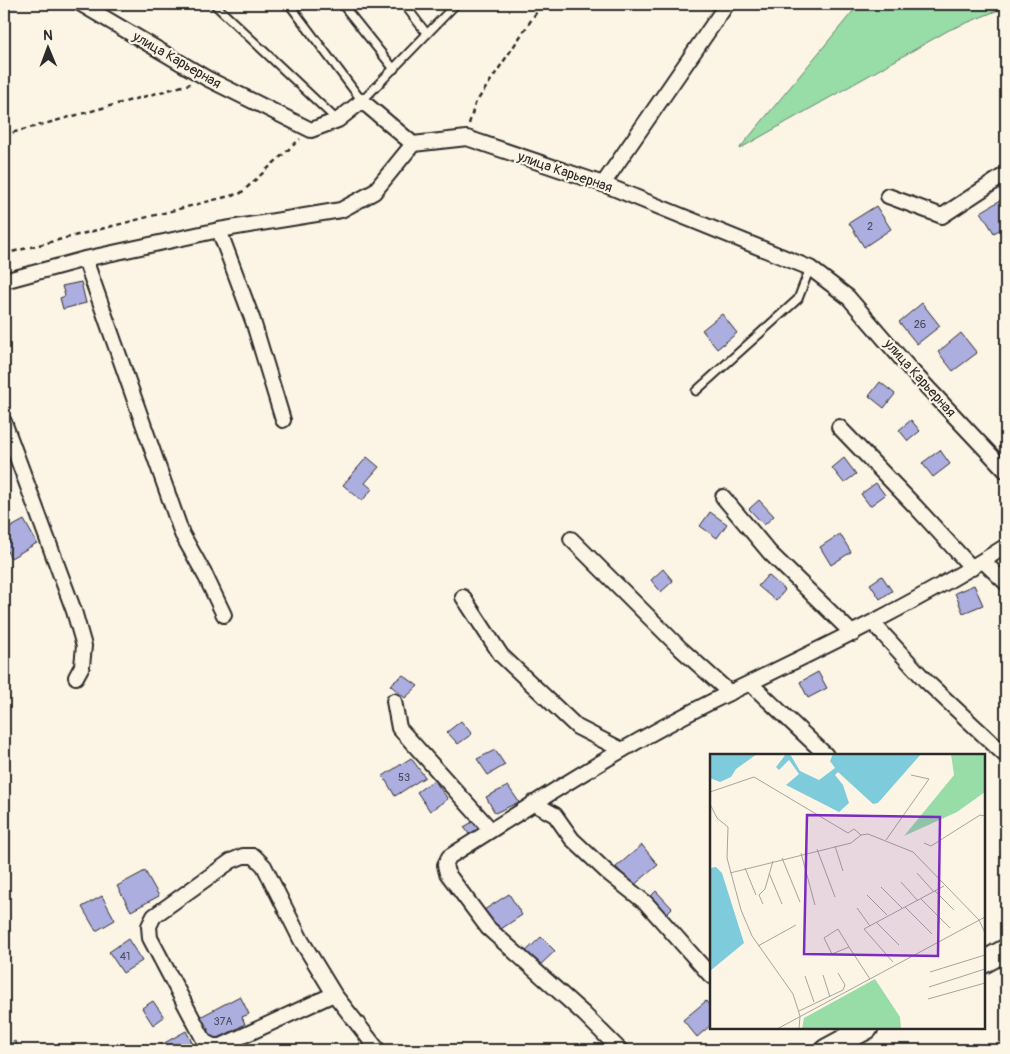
<svg xmlns="http://www.w3.org/2000/svg" width="1010" height="1054" font-family="Pangolin,sans-serif">
  <style>
    .green { fill: #98dca7; stroke: #628469 }
    .building { fill: #acaedf; stroke: #2b2b2b }
    .lines { fill: none; stroke-linecap: round; stroke-linejoin: round }
    .service-casing { stroke: #2b2b2b; stroke-width: 11 }
    .minor-casing { stroke: #2b2b2b; stroke-width: 18 }
    .primary-casing { stroke: #2b2b2b; stroke-width: 25 }
    .path { stroke: #2b2b2b; stroke-width: 2.5; stroke-dasharray: 5 4; stroke-linecap: butt }
    .service { stroke: #fcf5e5; stroke-width: 7 }
    .minor { stroke: #fcf5e5; stroke-width: 14 }
    .primary { stroke: #fcf5e5; stroke-width: 21 }
    .labels { text-anchor: middle; dominant-baseline: central; stroke-width: 4.5; stroke-linejoin: round; paint-order: stroke }
    .number-label { font-size: 11px; fill: #4b4c58 }
    .street-label { font-size: 14px; fill: #2b2b2b; stroke: #fcf5e5 }
    .inset-road { fill: none; stroke: #a8a49b; stroke-width: 1 }
    .view { fill: #7b2cbf; fill-opacity: 0.15; stroke: #7b2cbf; stroke-width: 2.5 }
    .inset-edge { fill: none; stroke: #2b2b2b; stroke-width: 2.5 }
  </style>
  <rect width="100%" height="100%" fill="#fcf5e5"/>
  <filter id="ink" filterUnits="userSpaceOnUse"><feTurbulence type="fractalNoise" baseFrequency=".02" numOctaves="2"/><feDisplacementMap in="SourceGraphic" scale="10" xChannelSelector="R" yChannelSelector="G"/><feConvolveMatrix kernelMatrix="1 2 1 2 8 2 1 2 1" color-interpolation-filters="sRGB"/></filter>
  <g filter="url(#ink)">
    <!-- green -->
    <path class="green" d="M859 4H1006V7L949 30 739 149Z"/>
    <!-- building -->
    <g class="building">
      <path d="M1004 198 1006 201V226L994 233 981 212Z"/>
      <path d="M876 206 891 229 864 247 849 223Z"/>
      <path d="M81 282 86 303 63 309 60 298 65 296 62 286Z"/>
      <path d="M922 303 940 326 917 344 899 322Z"/>
      <path d="M722 314 737 333 717 349 702 330Z"/>
      <path d="M961 333 977 353 953 371 938 352Z"/>
      <path d="M880 382 895 394 884 408 869 396Z"/>
      <path d="M911 420 920 431 908 441 899 430Z"/>
      <path d="M940 450 950 464 933 477 922 463Z"/>
      <path d="M367 457 379 467 365 483 372 489 362 501 343 485Z"/>
      <path d="M844 458 856 474 844 483 832 468Z"/>
      <path d="M876 483 885 495 870 506 861 494Z"/>
      <path d="M759 500 774 516 764 525 749 509Z"/>
      <path d="M710 512 727 524 717 538 700 526Z"/>
      <path d="M24 520 37 543 11 558 4 546V531Z"/>
      <path d="M840 534 851 552 831 565 820 547Z"/>
      <path d="M663 569 673 581 661 592 651 580Z"/>
      <path d="M768 575 785 590 776 601 758 586Z"/>
      <path d="M882 576 892 591 880 599 870 584Z"/>
      <path d="M974 585 983 605 963 613 955 593Z"/>
      <path d="M818 672 827 688 808 698 800 682Z"/>
      <path d="M403 675 418 686 405 698 390 685Z"/>
      <path d="M461 721 472 734 458 744 447 732Z"/>
      <path d="M495 750 505 765 488 775 477 759Z"/>
      <path d="M411 758 425 777 395 796 383 776Z"/>
      <path d="M434 780 448 799 430 811 417 792Z"/>
      <path d="M508 786 519 802 495 813 486 797Z"/>
      <path d="M474 821 481 831 471 837 464 827Z"/>
      <path d="M642 845 658 865 633 886 616 867Z"/>
      <path d="M145 871 159 896 131 911 117 886Z"/>
      <path d="M656 891 672 908 663 917 647 900Z"/>
      <path d="M509 894 522 915 498 931 484 910Z"/>
      <path d="M102 896 115 920 96 931 82 907Z"/>
      <path d="M541 937 555 951 538 967 524 953Z"/>
      <path d="M128 939 142 961 123 973 109 952Z"/>
      <path d="M240 996 249 1014 242 1017 245 1024 213 1042 200 1017Z"/>
      <path d="M153 1001 164 1017 153 1025 142 1008Z"/>
      <path d="M706 1001 711 1008V1025L697 1037 683 1020Z"/>
      <path d="M186 1031 196 1050H161L159 1046Z"/>
      <path d="M15 1041 20 1050H4V1047Z"/>
    </g>
    <g class="lines">
      <defs>
        <g id="service">
          <path d="M214 4 337 120"/>
          <path d="M289 4 362 101 456 4"/>
          <path d="M342 4 394 69"/>
          <path d="M404 4 427 34"/>
          <path d="M696 391 798 299 810 268"/>
        </g>
        <g id="minor">
          <path d="M81 4 208 79 311 130 338 120 362 101 413 144 467 138 603 184 810 268 848 297 910 369 1006 471"/>
          <path d="M603 184 727 4"/>
          <path d="M888 196 942 216 1006 174"/>
          <path d="M219 230 253 321 283 420"/>
          <path d="M85 259 182 534 206 577 224 615"/>
          <path d="M4 281 85 259 219 230 341 210 374 192 413 144"/>
          <path d="M4 422 74 611 84 646 82 666 76 677"/>
          <path d="M839 427 915 506 972 568"/>
          <path d="M723 497 770 553 853 634"/>
          <path d="M571 539 681 649 730 693"/>
          <path d="M983 561 1006 583"/>
          <path d="M463 597 501 655 577 727 622 750"/>
          <path d="M873 623 926 681 1006 756"/>
          <path d="M751 684 826 755"/>
          <path d="M394 701 399 728 491 830"/>
          <path d="M533 803 555 815 572 839 607 872 646 903 711 976"/>
          <path d="M334 994 221 1046H213L205 1042 150 938 149 926 154 916 231 861 243 856H254L264 866 301 940 334 994 378 1050"/>
          <path d="M620 1050 584 1014 488 928 447 873 445 865 449 857C540 799 632 740 729 693 824 647 917 603 1006 546"/>
        </g>
        <g id="primary">
          <path d="M984 962 1006 950"/>
          <path d="M826 1050 867 1028"/>
        </g>
      </defs>
      <!-- service casing -->
      <use href="#service" class="service-casing"/>
      <!-- minor casing -->
      <use href="#minor" class="minor-casing"/>
      <!-- primary casing -->
      <use href="#primary" class="primary-casing"/>
      <!-- path -->
      <g class="path">
        <path d="M4 9 25 4"/>
        <path d="M469 124 475 104 542 4"/>
        <path d="M4 135 190 84"/>
        <path d="M4 254 241 193 300 139"/>
      </g>
      <!-- service -->
      <use href="#service" class="service"/>
      <!-- minor -->
      <use href="#minor" class="minor"/>
      <!-- primary -->
      <use href="#primary" class="primary"/>
    </g>
  </g>
  <g class="labels">
    <!-- number labels -->
    <g class="number-label">
      <text x="870" y="226">2</text>
      <text x="920" y="324">26</text>
      <text x="404" y="777">53</text>
      <text x="125" y="956">41</text>
      <text x="223" y="1021">37А</text>
    </g>
    <!-- street labels -->
    <g class="street-label">
      <text transform="translate(177 60) rotate(30)">улица Карьерная</text>
      <text transform="translate(565 172) rotate(19)">улица Карьерная</text>
      <text transform="translate(920 378) rotate(48)">улица Карьерная</text>
    </g>
  </g>
  <!-- overview -->
  <g transform="translate(710 754)">
    <rect width="275" height="275" fill="#fcf5e5"/>
    <path d="M241 0H275V38L247 58 194 82 244 21ZM165 225 190 263 191 275H92L94 264Z" fill="#98dca7"/>
    <path d="M0 0H47L26 15 21 23 10 28 0 24ZM76 0H80L90 17 109 26 125 14 120 7 123 0H211L168 49 163 50 128 18 125 21 133 31 139 49 129 58 76 31 89 20 79 6 69 16 66 13ZM6 113 12 119 34 189 0 217V114Z" fill="#7eccdb"/>
    <path class="inset-road" d="M0 38 44 23 138 79 144 75 151 81 158 80 203 98 269 166 275 179M0 50 7 64 18 73 17 104 31 156 42 182 83 240 90 262 89 275M176 86 219 25 201 21M214 89 221 92 270 61 275 62M125 92 133 117M107 95 125 143M91 99 105 151M72 104 90 148M35 114 46 141M20 119 141 89 151 81M59 119 72 150M207 119 224 138M191 128 208 147M171 133 192 154M225 137 244 156M157 141 177 161M211 145 240 174M53 150 49 141 55 135 63 107M195 153 222 180M147 154 160 172M166 168 189 191M48 192 86 171M139 193 128 175 114 184 122 200 139 193 160 225M183 208 154 175 234 132M220 218 275 201M113 221 120 243M95 222 104 248M219 233 275 215M218 245 275 229M89 257 133 236 135 231 128 219M67 275 275 163"/>
    <path class="view" d="M97 61 230 63 228 202 94 200Z"/>
    <rect width="275" height="275" class="inset-edge"/>
  </g>
  <!-- margin -->
  <rect width="1010" height="1054" fill="none" stroke="#fcf5e5" stroke-width="20"/>
  <rect x="10" y="10" width="990" height="1034" fill="none" stroke="#2b2b2b" stroke-width="2" filter="url(#ink)"/>
  <!-- north arrow -->
  <g transform="translate(48 48) rotate(359)" stroke="#fcf5e5" stroke-width="4" paint-order="stroke">
  <path d="M0-4L9 19L0 12L-9 19Z" fill="#2b2b2b"/>
  <text y="-8" font-size="14" font-weight="bold" text-anchor="middle" fill="#2b2b2b">N</text>
  </g>
</svg>
